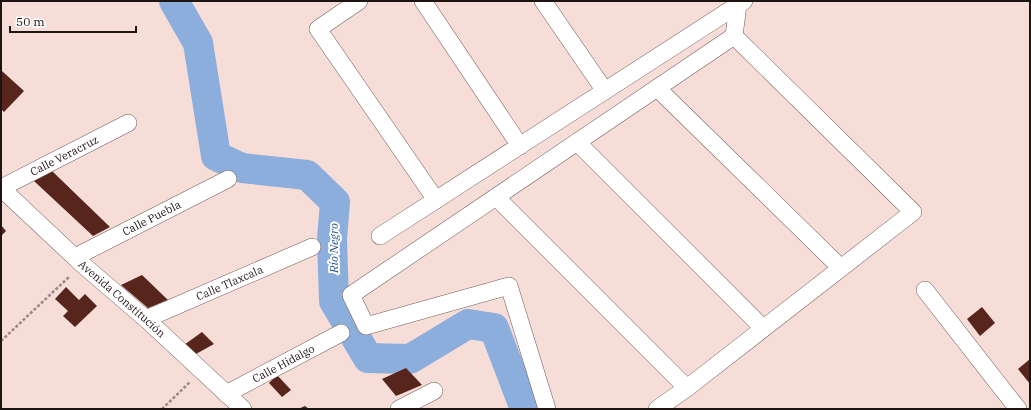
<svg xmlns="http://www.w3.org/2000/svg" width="1031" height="410" font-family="'IBM Plex Serif',serif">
<rect width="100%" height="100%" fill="#f7ddd8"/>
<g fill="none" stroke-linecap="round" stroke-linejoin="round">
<!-- river -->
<path stroke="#8baedc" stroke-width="30" d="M174,1L198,43L216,156L242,168L307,175L335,202L332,239L334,301L368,358L410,359L468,324L494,328L525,409"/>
</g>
<!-- building -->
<path fill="#57251c" d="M2,71L24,91L4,112L1,109V72Z
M52,171L110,227L93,236L34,181Z
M1,225L6,231L1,236Z
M142,275L168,300L148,308L121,285Z
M66,287L79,300L85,294L97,306L75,327L63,316L68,311L55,299Z
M982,307L995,323L980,336L967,319Z
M202,332L214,344L196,354L184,345Z
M1030,359V384L1018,369Z
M406,368L422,385L396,396L382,379Z
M277,375L291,390L282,397L269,383Z
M305,406L309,409H298Z"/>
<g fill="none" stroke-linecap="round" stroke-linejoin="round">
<!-- minor casing -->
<g stroke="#725d59" stroke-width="18">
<g id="minor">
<path d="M359,1L318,29L436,200"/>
<path d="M423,1L520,146"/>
<path d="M543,1L605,91"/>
<path d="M657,88L841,268"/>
<path d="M577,142L763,328"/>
<path id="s1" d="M1,188L82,264L146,319L243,409"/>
<path id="s2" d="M1,188L128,123"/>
<path d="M496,197L687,388"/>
<path d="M380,236L744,1"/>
<path id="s3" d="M75,257L228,179"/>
<path d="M925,290L1018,409"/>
<path id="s4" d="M146,319L312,247"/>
<path id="s5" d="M226,394L341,333"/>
<path d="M399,409L434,391"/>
<path d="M547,409L509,286L366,326L351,295L734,36L738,5"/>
<path d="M657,409L687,388L913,212L734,36"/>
</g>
</g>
<!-- path -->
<path stroke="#9a8783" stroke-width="2.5" stroke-dasharray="3 2" stroke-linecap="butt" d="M1,341L70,276
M162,409L190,382"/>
<!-- minor -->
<use href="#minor" stroke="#fff" stroke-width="17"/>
</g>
<g text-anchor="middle" stroke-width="4" stroke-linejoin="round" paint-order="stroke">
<!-- street labels -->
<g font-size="11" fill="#1e1513" stroke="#fff">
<text dy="4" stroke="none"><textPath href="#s2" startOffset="71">Calle Veracruz</textPath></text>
<text dy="4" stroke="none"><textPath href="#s3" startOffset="86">Calle Puebla</textPath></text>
<text dy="4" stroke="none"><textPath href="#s4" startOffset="91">Calle Tlaxcala</textPath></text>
<text dy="4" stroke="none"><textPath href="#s1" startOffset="164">Avenida Constitución</textPath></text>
<text dy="4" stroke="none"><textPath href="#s5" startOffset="65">Calle Hidalgo</textPath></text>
</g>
<!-- water labels -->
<g font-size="12" font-style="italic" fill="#1f4d85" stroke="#fff">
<text transform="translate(334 248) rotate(-90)" y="4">Río Negro</text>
</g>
</g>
<!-- border -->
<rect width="1031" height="410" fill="none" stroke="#1e1513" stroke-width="4"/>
<!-- scale -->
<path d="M10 26v6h126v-6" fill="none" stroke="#1e1513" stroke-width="2"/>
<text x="16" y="26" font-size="12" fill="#1e1513" stroke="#ffffff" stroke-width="3" paint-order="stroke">50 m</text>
</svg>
